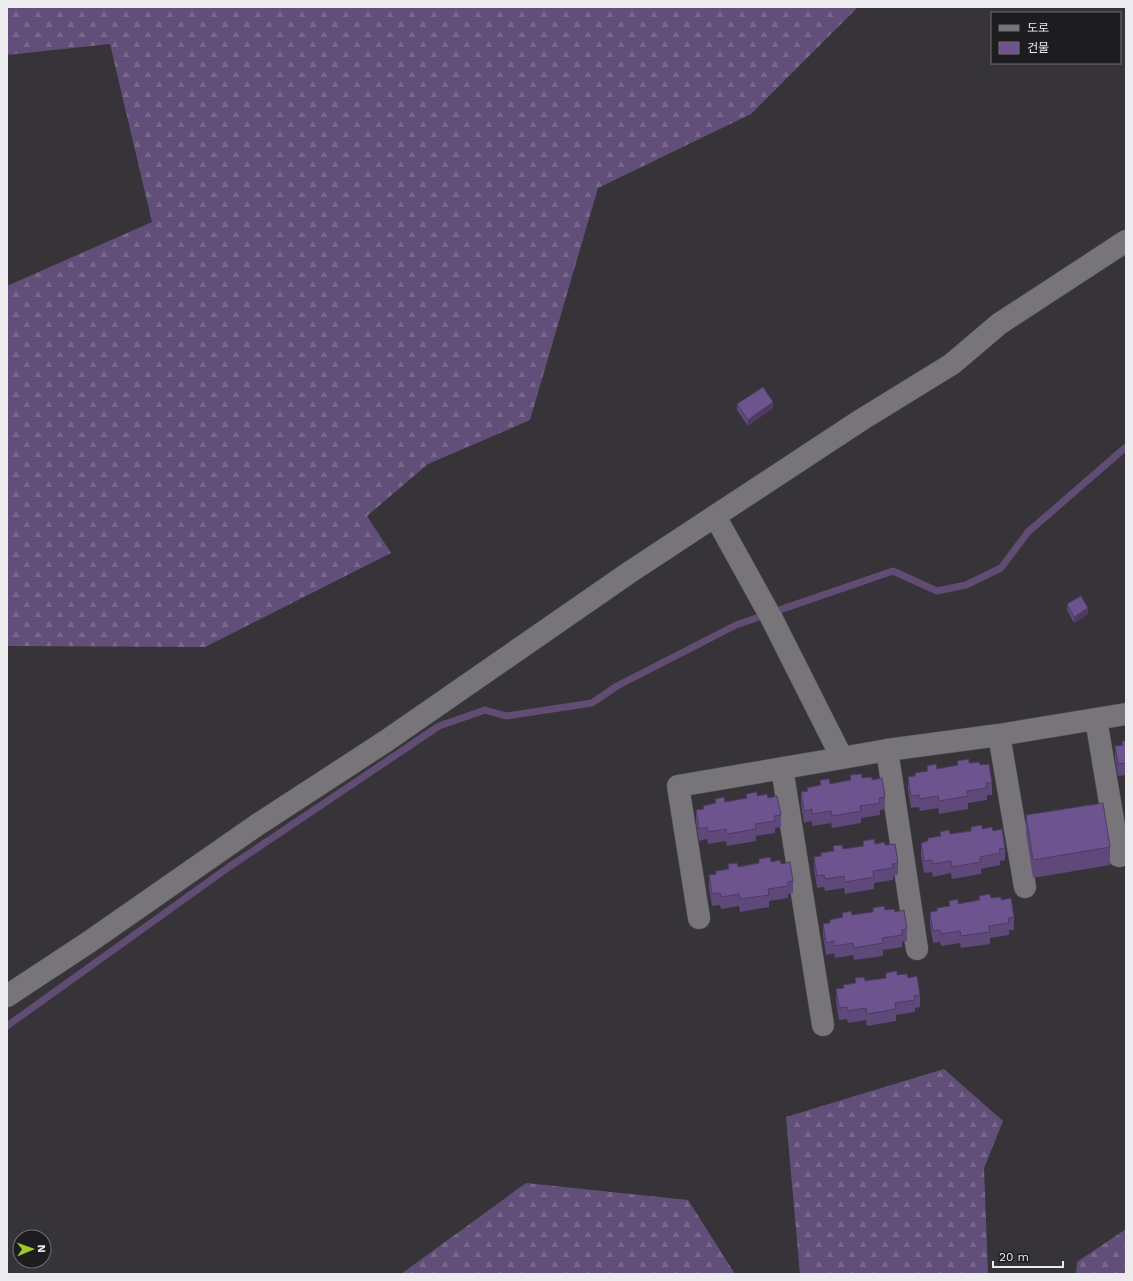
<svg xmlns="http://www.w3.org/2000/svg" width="1133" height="1281" font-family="'Work Sans','Noto Sans KR',sans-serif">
<defs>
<pattern id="forest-firs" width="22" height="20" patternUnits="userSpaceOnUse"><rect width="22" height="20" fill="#624f79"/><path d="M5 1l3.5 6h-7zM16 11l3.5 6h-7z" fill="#79688c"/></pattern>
</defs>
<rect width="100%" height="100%" fill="#363439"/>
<!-- forest -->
<path fill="url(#forest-firs)" d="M8,7H858L751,114L598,188L530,420L428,464L367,516L391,553L205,647L7,646V286L152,222L110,44L7,55Z
M944,1069L1003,1121L984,1168L988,1274H800L786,1117Z
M526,1183L688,1200L735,1274H401Z
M1126,1229V1274H1076L1077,1262Z"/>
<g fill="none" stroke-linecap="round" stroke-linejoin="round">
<!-- stream -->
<path stroke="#614d73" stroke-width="7" d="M7,1026L229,867L439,726L485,710L506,716L592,703L617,686L736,625L893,571L937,591L966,585L1001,568L1028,532L1126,447"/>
<!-- street casing -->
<g stroke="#545256" stroke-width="23">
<path id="street" d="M715,516L772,619L842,758L887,750L999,735L1126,714
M1096,719L1119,856
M999,735L1025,887
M887,750L917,949
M782,768L823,1025
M699,918L678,786L842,758
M7,996L89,942L257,825L386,741L630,572L861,420L952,364L999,324L1126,241"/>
</g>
<!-- street -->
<use href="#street" stroke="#77747a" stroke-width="22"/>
</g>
<!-- wall -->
<path fill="#5f487a" d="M737,404L773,408L748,426L737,410Z
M1067,604L1088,614L1074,623L1067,610Z
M1122,741H1126V775L1118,776L1115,758V746L1122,745Z
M957,761L980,765L992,783V795H987V800L968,803V809L939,814L938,808L920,811L919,807L911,808L908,789V777L915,776V773L927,771V766L937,769L957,766Z
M850,775L872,780L885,797V809L880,810V815L861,818V823L832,828L831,823L812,826V821L804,823L801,804V792L807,791V788L820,785V780L830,784L850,780Z
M746,794L768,798L781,815V827L775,828V833L756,836V841L727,846L726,841L708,844L707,839L699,841L696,822V810L703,809V806L715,804V799L725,802L746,798Z
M1026,815L1110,847V865L1033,878L1026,833Z
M971,827L993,831L1005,848V860L1000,861V865L981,869V874L952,879L951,873L933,877L932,872L924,873L921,855V843L928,841L940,836V832L950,834L971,831Z
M863,841L885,845L898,863V875L893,876V880L874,883V889L845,894L844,888L825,891L824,887L817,888L814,869V857L821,856V853L833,851V846L843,849L863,846Z
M759,859L781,864L793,881V893L788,894V898L769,901V907L740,912L739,906L721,909L720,905L712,906L709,887V875L716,874V871L728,869V864L738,867L759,864Z
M979,896L1001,900L1014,917V930H1009V935L990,938V944L961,948L960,943L941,946L940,942L933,943L930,924V912L937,911V908L949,906V901L958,904L979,900Z
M873,908L895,912L907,929V941L902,942V947L883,950V956L854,960L853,955L835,958L834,953L826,955L823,936V924L830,923V920L842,917V913L852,915L873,912Z
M886,973L908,978L920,995V1007L915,1008V1012L896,1015V1021L867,1026L866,1020L848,1023L847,1019L839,1020L836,1002V989L843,988V985L855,983V978L865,981L886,978Z"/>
<!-- shaded-wall -->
<path fill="#4d3b63" d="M773,402V408L748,426V420Z
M1088,608V614L1074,623V617Z"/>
<!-- building -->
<path fill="#6e548e" stroke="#4d3b63" d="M763,387L773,402L748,420L737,404Z
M1081,596L1088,608L1074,617L1067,604Z
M1122,741H1126V763L1118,764L1115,746L1123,745Z
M969,759V763L979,762L980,765L989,764L992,783H986L987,788L967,791L968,796L939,801L938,796L920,799L919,795L911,796L908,777L915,776V773L928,771L927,766L936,764L937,769L958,765L957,761Z
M862,774V778L872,777V780L882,778L885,797L879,798L880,803L860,806L861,811L832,816L831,811L812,814V809L804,811L801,792L808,791L807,788L821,785L820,780L829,779L830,784L851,780L850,775Z
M757,792V796L767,794L768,798L777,796L781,815L774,816L775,821L755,824L756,829L727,834L726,829L708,832L707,827L699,829L696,810L704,809L703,806L716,803L715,799L724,797L725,802L747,798L746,794Z
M1103,803L1110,847L1033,860L1026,815Z
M982,825V829L992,827L993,831L1002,829L1005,848L999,849L1000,853L980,857L981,862L952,867L951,861L933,864L932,860L924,861L921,843L928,841V838L941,836L940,832L949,830L950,834L971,831V827Z
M874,839L875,844L885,842V845L895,844L898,863L892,864L893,868L873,871L874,877L845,882L844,876L825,879L824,875L817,876L814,857L821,856V853L834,851L833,846L842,845L843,849L864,846L863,841Z
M770,857L771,862L780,860L781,864L790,862L793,881L788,882V886L768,889L769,895L740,899L739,894L721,897L720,893L712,894L709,875L716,874V871L729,869L728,864L737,863L738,867L759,863V859Z
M990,894L991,898L1001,897V900L1011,898L1014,917L1008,918L1009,923L989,926L990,932L961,936L960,931L941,934L940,930L933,931L930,912L937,911V908L950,906L949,901L958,899V904L980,900L979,896Z
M884,906L885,910L894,909L895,912L904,910L907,929L902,930V935L882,938L883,943L854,948L853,943L835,946L834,941L826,943L823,924L830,923V920L843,917L842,913L851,911L852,915L873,912V908Z
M897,971V975L907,974L908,978L917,976L920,995L914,996L915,1000L895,1003L896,1009L867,1014L866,1008L848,1011L847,1007L839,1008L836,989L844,988L843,985L856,983L855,978L864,977L865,981L886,978V973Z"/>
<!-- border -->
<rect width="1133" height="1281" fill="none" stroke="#ecebee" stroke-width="16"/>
<!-- legend -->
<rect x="991" y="12" width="130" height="52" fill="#1d1c1f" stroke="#706f72"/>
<rect x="999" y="25" width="20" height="6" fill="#77747a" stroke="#706f72"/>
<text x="1027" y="32" font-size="12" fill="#ecebee">도로</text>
<rect x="999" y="42" width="20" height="12" fill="#6e548e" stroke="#706f72"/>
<text x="1027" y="52" font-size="12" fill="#ecebee">건물</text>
<!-- north arrow -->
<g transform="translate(32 1249) rotate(88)"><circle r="19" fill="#1d1c1f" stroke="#706f72"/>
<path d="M0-3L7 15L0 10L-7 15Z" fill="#9fca2d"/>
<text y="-6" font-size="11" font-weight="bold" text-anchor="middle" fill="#ecebee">N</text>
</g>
<!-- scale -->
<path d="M993 1261v6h70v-6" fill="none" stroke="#ecebee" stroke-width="2"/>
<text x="999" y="1261" font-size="12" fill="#ecebee" stroke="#1d1c1f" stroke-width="3" paint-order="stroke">20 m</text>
</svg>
